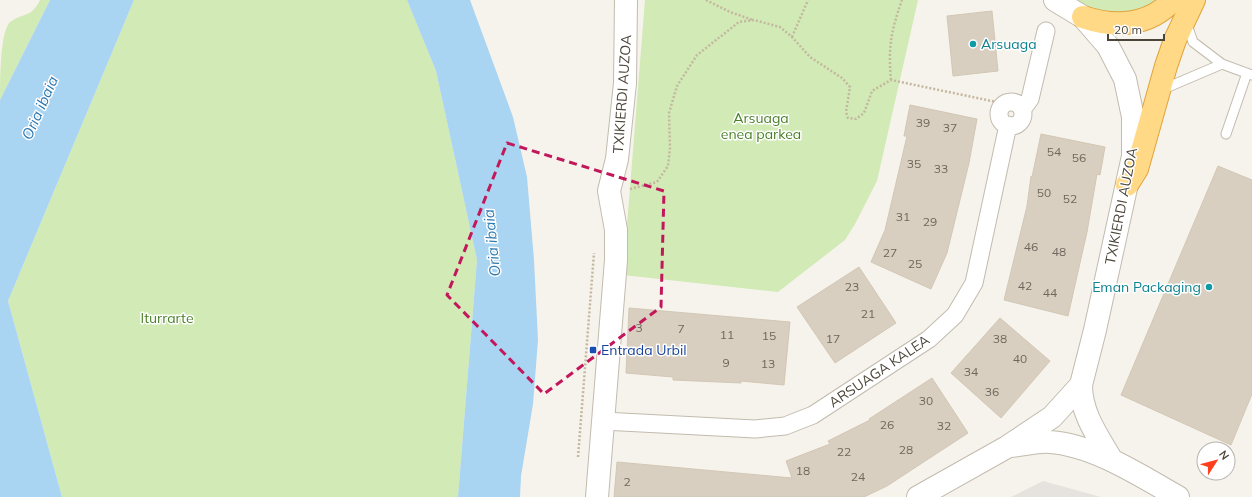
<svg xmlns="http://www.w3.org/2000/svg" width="1252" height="497" font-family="Mulish,sans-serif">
<rect width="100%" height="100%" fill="#f6f3ec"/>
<!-- industrial -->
<path fill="#e6e2dd" d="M1043,481L1101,497H1011Z"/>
<!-- green -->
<path fill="#d2eab5" d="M40,0H50L0,100C0,82 0,35 9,23C22,12 31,19 40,0Z
M134,0H407L436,71L477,260L458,497H62L8,301Z
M645,0H918L877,181L855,224L845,240L778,292L623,275Z
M1074,0H1157C1126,19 1106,16 1074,0Z"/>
<!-- water -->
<path fill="#a9d4f2" d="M50,0H134L8,301L62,497H0V100Z
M407,0H470L513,117L527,177L534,260L538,340L533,404L521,476L520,497H458L477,260L436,71Z"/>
<!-- building -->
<path fill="#d8cfc1" stroke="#d3c7b4" d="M992,11L998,71L953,76L947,16Z
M910,105L977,119L969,163L947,253L931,289L871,262L885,230L907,136H904Z
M1041,134L1105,147L1100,175L1097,174L1087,232L1068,316L1004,300L1027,206L1031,176L1032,177Z
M1218,166L1252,180V394L1231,445L1121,395Z
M859,267L896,323L835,363L797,307Z
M629,308L790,322L784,385L741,381V383L673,380V377L626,373Z
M1000,318L1050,361L1001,418L951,373Z
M932,378L968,433L887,486L864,497H614L617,462L792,478L786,461L830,444L828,441L870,420L869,419Z"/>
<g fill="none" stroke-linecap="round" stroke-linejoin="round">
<!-- service casing -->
<g stroke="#c2bbae" stroke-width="11">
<path id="service" d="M1186,22L1193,42L1222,64L1252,75
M1161,90L1222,64
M1226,134L1247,73"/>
</g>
<!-- minor casing -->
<g stroke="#c2bbae" stroke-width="19">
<path id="minor" d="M999 114a12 12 0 1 1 24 0a12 12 0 1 1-24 0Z
M1022,110L1030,99L1046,31
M603,421L755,429L785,426L813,415L929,339L955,315L974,283L1008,125"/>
</g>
<!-- tertiary casing -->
<g stroke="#c2bbae" stroke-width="24">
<path id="tertiary" d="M1081,385C1081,413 1097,435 1111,459
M1010,446C1023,445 1037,441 1050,442C1094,445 1141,476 1178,497
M597,497L616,260V230L609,191L617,159L625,83L626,0
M918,497L1007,447L1052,417L1081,385L1095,330L1133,156V117L1125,79L1108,46L1083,17L1055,0"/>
</g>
<!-- trunk casing -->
<g stroke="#e0a43c" stroke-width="24">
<path id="trunk" d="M1083,17C1115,28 1149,26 1173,0
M1127,185L1137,169L1166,66L1175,40L1194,0"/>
</g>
<!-- path -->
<path stroke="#c4b79f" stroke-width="2.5" stroke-dasharray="2 2" stroke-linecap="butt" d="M706,0L730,12L753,20
M792,37L808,0
M891,80C888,47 891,31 902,0
M630,189L657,182L668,166L670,148L669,113L677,86L697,55L739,22L754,20L780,27L792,37L810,57L842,78L850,87L846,112L848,118L856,119L864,113L872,91L891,80L1006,104
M578,457L594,253"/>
<!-- service -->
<use href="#service" stroke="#fff" stroke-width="9"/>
<!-- minor -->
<use href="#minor" stroke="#fff" stroke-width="17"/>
<!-- tertiary -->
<use href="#tertiary" stroke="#fff" stroke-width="22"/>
<!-- trunk -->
<use href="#trunk" stroke="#ffd985" stroke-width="22"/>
</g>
<!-- marked area -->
<path fill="none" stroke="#c2185b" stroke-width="3" stroke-dasharray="8 5" stroke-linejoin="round" d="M507,143L664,191L661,307L544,394L447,295Z"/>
<!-- markers -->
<g fill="#0f9aa8" stroke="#fff" stroke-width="1.5">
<circle cx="973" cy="44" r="4"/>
<circle cx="1209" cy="287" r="4"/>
</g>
<rect fill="#1a4fb4" stroke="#fff" stroke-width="1.5" x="589" y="346" width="8" height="8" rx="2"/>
<g text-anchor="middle" stroke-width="3" stroke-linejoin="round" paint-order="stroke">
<!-- number labels -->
<g font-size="12" fill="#6e675b">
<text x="923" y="127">39</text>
<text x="950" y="132">37</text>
<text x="1054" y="156">54</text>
<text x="1079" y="162">56</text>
<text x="914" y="168">35</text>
<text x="941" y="173">33</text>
<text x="1044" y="197">50</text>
<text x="1070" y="203">52</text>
<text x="903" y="221">31</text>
<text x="930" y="226">29</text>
<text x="1031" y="251">46</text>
<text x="1059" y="256">48</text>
<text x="890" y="257">27</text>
<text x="915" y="268">25</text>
<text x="1025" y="290">42</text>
<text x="852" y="291">23</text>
<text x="1050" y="297">44</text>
<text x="868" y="318">21</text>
<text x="639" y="332">3</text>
<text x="681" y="333">7</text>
<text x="727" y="339">11</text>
<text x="769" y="340">15</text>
<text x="833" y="343">17</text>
<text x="1000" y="343">38</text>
<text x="1020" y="363">40</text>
<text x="726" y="367">9</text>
<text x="768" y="368">13</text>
<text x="971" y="376">34</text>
<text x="992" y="396">36</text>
<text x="926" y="405">30</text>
<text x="887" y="429">26</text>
<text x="944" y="430">32</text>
<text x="906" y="454">28</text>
<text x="844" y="456">22</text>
<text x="803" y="475">18</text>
<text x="858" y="481">24</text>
<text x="627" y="486">2</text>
</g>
<!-- culture labels -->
<g font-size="14" fill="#0d838f" stroke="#fff" text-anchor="start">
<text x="981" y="49">Arsuaga</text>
<text x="1201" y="292" text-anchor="end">Eman Packaging</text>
</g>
<!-- street labels -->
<g font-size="14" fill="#4b4439" stroke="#fff">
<text transform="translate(622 94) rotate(-86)" y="5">TXIKIERDI AUZOA</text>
<text transform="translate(1121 206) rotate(-79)" y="5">TXIKIERDI AUZOA</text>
<text transform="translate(879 371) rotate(-34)" y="5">ARSUAGA KALEA</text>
</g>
<!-- park labels -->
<g font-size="14" fill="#4a7f2a" stroke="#fff">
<text x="761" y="123">Arsuaga<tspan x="761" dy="16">enea parkea</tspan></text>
<text x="167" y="323">Iturrarte</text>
</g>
<!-- transit labels -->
<g font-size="14" fill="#164399" stroke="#fff" text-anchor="start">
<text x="601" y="355">Entrada Urbil</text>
</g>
<!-- water labels -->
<g font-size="15" font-style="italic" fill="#2e7ab2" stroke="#fff">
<text transform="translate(40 108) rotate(-66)" y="5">Oria ibaia</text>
<text transform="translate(492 243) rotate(-96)" y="5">Oria ibaia</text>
</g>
</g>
<!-- north arrow -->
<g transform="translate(1216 461) rotate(54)"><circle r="19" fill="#ffffff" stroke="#b7b4b0"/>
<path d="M0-3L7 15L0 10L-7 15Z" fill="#fc3f1d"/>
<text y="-6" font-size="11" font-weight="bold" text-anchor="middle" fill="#4b4439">N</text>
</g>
<!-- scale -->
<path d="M1108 34v6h56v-6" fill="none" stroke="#4b4439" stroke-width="2"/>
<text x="1114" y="34" font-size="12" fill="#4b4439" stroke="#ffffff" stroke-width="3" paint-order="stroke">20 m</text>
</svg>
